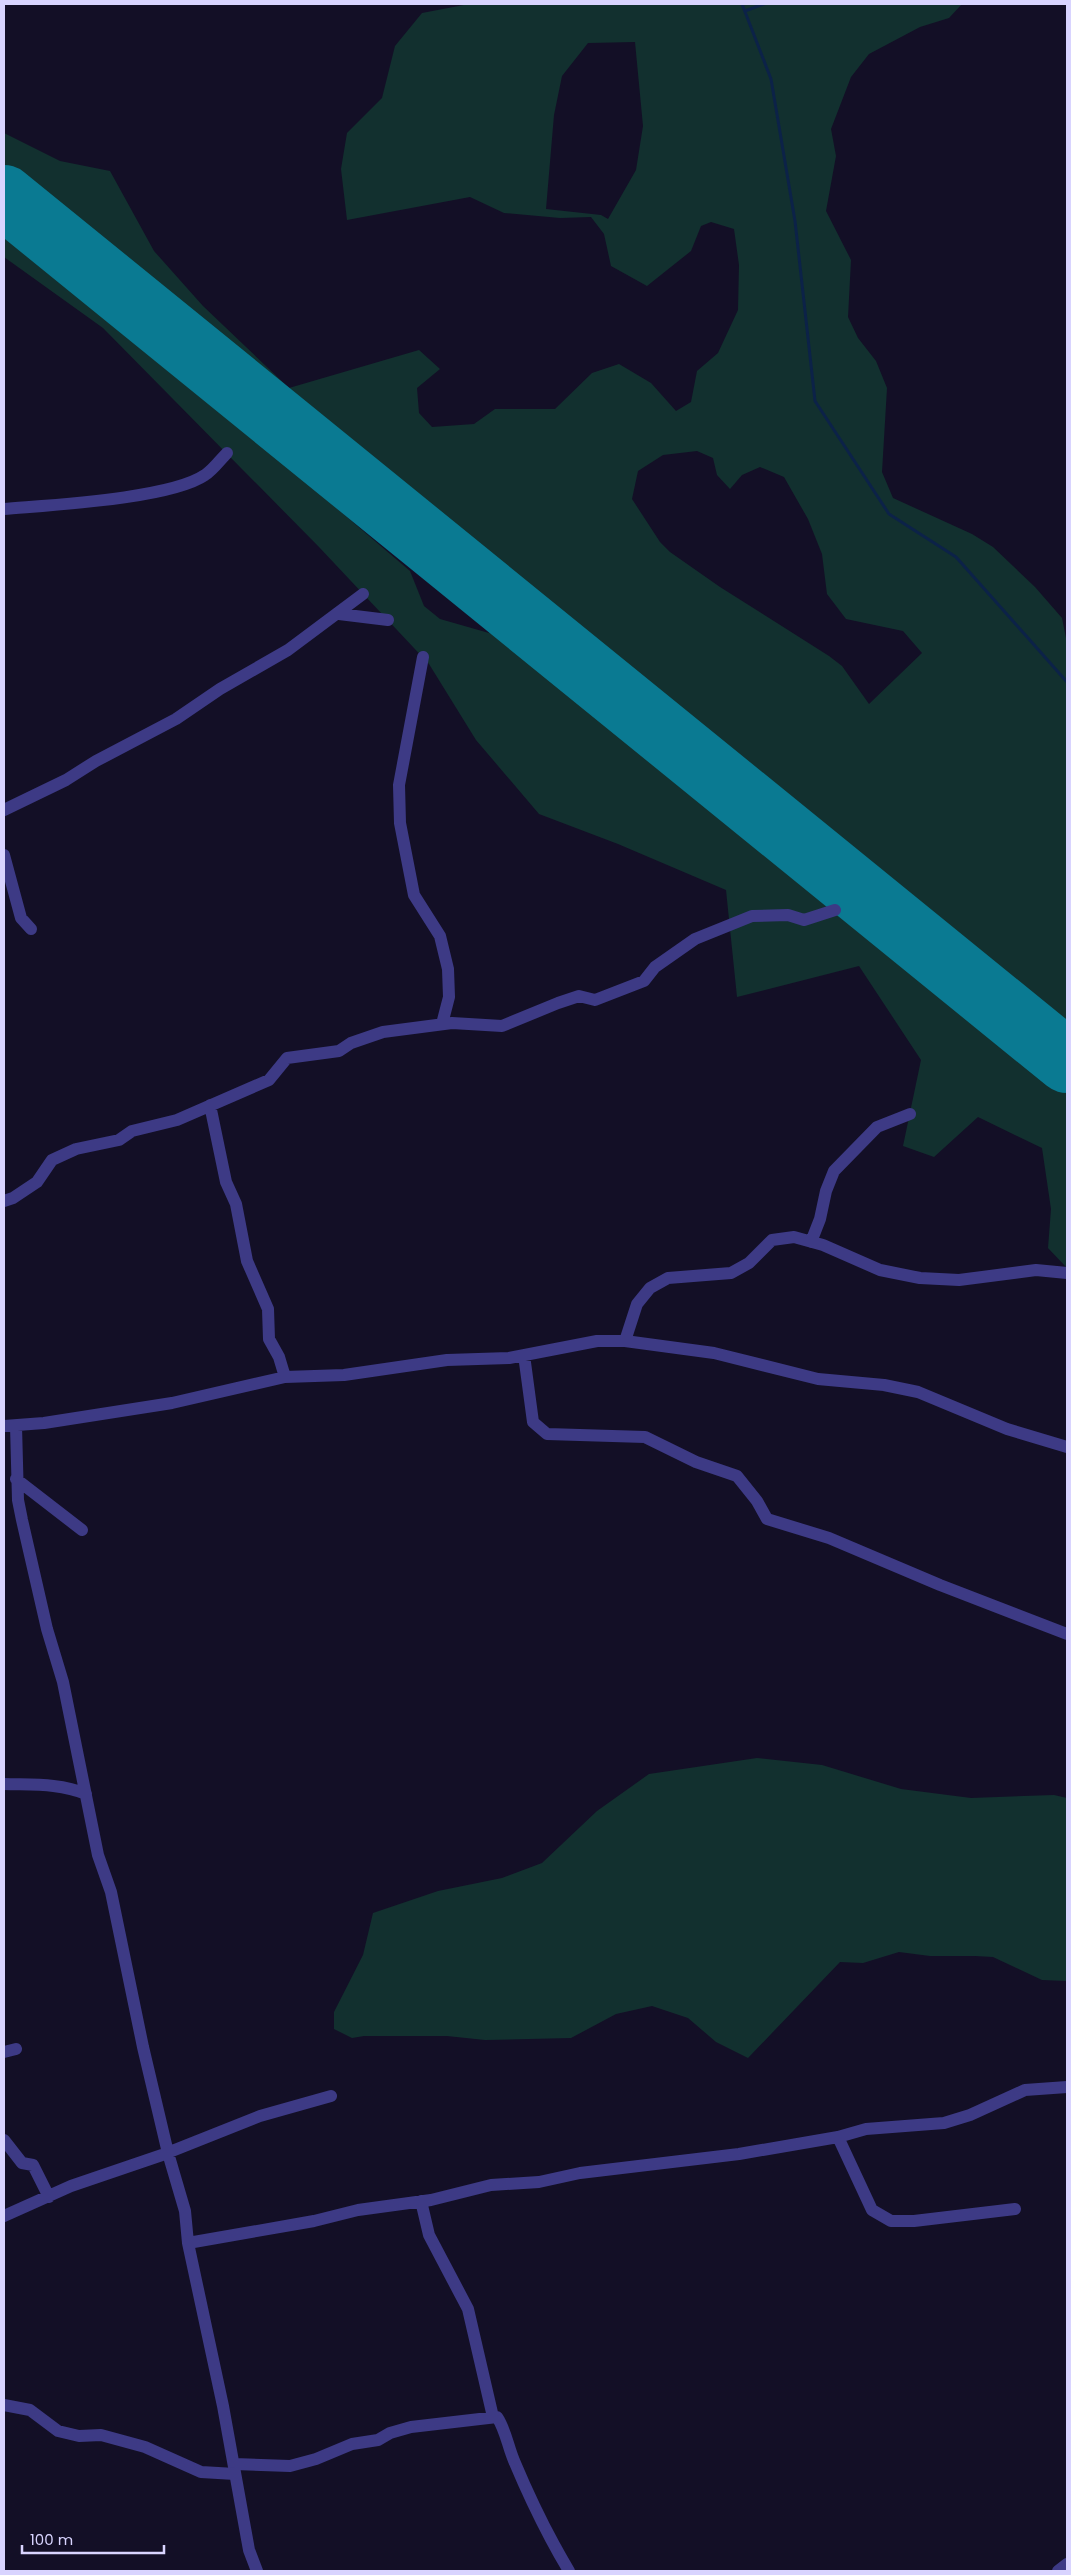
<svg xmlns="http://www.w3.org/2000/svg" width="1071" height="2575" font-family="Poppins,sans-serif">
<rect width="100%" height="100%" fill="#130f26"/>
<!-- green -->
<path fill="#12302f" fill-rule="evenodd" d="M469,4H962L949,18L920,27L869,54L851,77L831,129L836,156L826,211L851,260L848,317L858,338L876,361L887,388L882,472L893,498L972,534L993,547L1035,587L1062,618L1067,643V1047L791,819L435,531L195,328L4,171V133L60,161L110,171L154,251L203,306L289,388L419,350L440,369L417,388L419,413L432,427L474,424L495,409H555L592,373L619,364L651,383L676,411L691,402L697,371L718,353L738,310L739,265L734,229L711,222L701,226L691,251L647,286L611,266L604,234L591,217L560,218L504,213L470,197L347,220L341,169L347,133L382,98L395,46L422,13ZM635,42L643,126L636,170L608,219L601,215L546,209L554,115L562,76L588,43ZM697,451L713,458L717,475L730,489L742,475L760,467L784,477L808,519L822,554L827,594L846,619L903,631L922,653L869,704L842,666L829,656L720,587L670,552L660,542L632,499L638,471L663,455Z
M4,231L237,423L410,571L424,606L440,619L496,635L522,650L1067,1094V1268L1048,1248L1051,1209L1042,1148L978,1117L934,1157L903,1146L921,1060L859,966L737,997L726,890L618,844L539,814L476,740L429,664L319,547L103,328L4,257Z
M757,1758L822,1765L901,1789L971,1798L1054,1795L1067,1798V1981L1042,1980L993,1957L975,1956H930L899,1952L863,1963L840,1962L748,2058L716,2042L688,2018L652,2006L616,2014L571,2038L485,2040L447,2036H364L352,2038L334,2029V2012L363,1955L373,1913L438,1891L502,1878L542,1863L597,1811L649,1774Z"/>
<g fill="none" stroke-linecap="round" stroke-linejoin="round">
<!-- stream -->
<path stroke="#0c2248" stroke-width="3" d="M742,4L771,79L795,221L815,401L889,514L956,557L1067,682
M745,11L764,4"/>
<!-- runway -->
<path stroke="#0a7a92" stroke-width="64" d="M4,197L1067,1061"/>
<!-- minor -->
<path stroke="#3d3a85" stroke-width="12" d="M4,509C49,505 170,499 205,475C213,470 220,460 227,453
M339,614L388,620
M423,657L399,785L400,823L414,895L440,936L448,969L449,997L442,1024
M4,810L66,780L96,761L176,719L220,689L288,650L363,594
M4,855L21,918L31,929
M210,1105L226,1182L236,1204L247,1261L268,1309L269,1339L279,1357L285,1377
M4,1201L13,1198L37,1182L52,1160L76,1149L119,1140L132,1131L177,1120L269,1080L287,1058L339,1051L351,1043L383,1032L452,1023L502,1026L558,1003L579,996L595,1000L644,981L655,967L695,939L752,916L788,915L804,920L835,910
M811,1242L820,1219L826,1191L834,1171L877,1127L910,1114
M625,1341L637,1304L650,1288L668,1278L731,1273L749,1263L772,1240L794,1237L823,1245L880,1270L920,1278L959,1280L1036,1270L1067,1273
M524,1355L533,1422L547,1434L645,1437L696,1462L737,1476L757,1501L767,1519L829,1538L940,1585L1067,1634
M4,1426L44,1423L172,1403L285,1377L344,1375L447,1360L509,1358L597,1341H625L714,1353L818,1379L884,1385L918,1392L1007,1429L1067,1447
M16,1426L18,1500L22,1520L47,1629L63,1682L98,1855L111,1892L143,2047L168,2153L185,2211L188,2243L223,2406L249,2550L257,2571
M16,1479L82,1530
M4,1784C32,1785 60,1783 86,1794
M4,2052L16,2049
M838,2137L866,2129L944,2123L970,2115L1025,2090L1067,2087
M4,2140L22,2163L33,2165L49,2197
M421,2201L429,2235L468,2309L493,2417
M4,2216L71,2186L162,2155L260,2116L331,2096
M188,2243L314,2221L358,2210L431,2200L491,2185L539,2182L580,2173L739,2154L838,2137L872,2210L891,2221H914L1015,2209
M4,2405L30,2410L58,2431L79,2436L101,2435L145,2447L201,2472L235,2474
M234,2464L290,2466L316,2459L352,2444L378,2440L390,2433L411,2427L497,2417C506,2430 508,2448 515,2463C531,2501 548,2536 569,2571
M1058,2571L1067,2564"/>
</g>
<!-- border -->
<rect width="1071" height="2575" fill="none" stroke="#d9d4ff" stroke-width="10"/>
<!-- scale -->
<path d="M22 2545v8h142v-8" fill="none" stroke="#d9d4ff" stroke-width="2.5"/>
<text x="30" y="2545" font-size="15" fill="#d9d4ff" stroke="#130f26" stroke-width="4" paint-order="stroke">100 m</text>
</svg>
